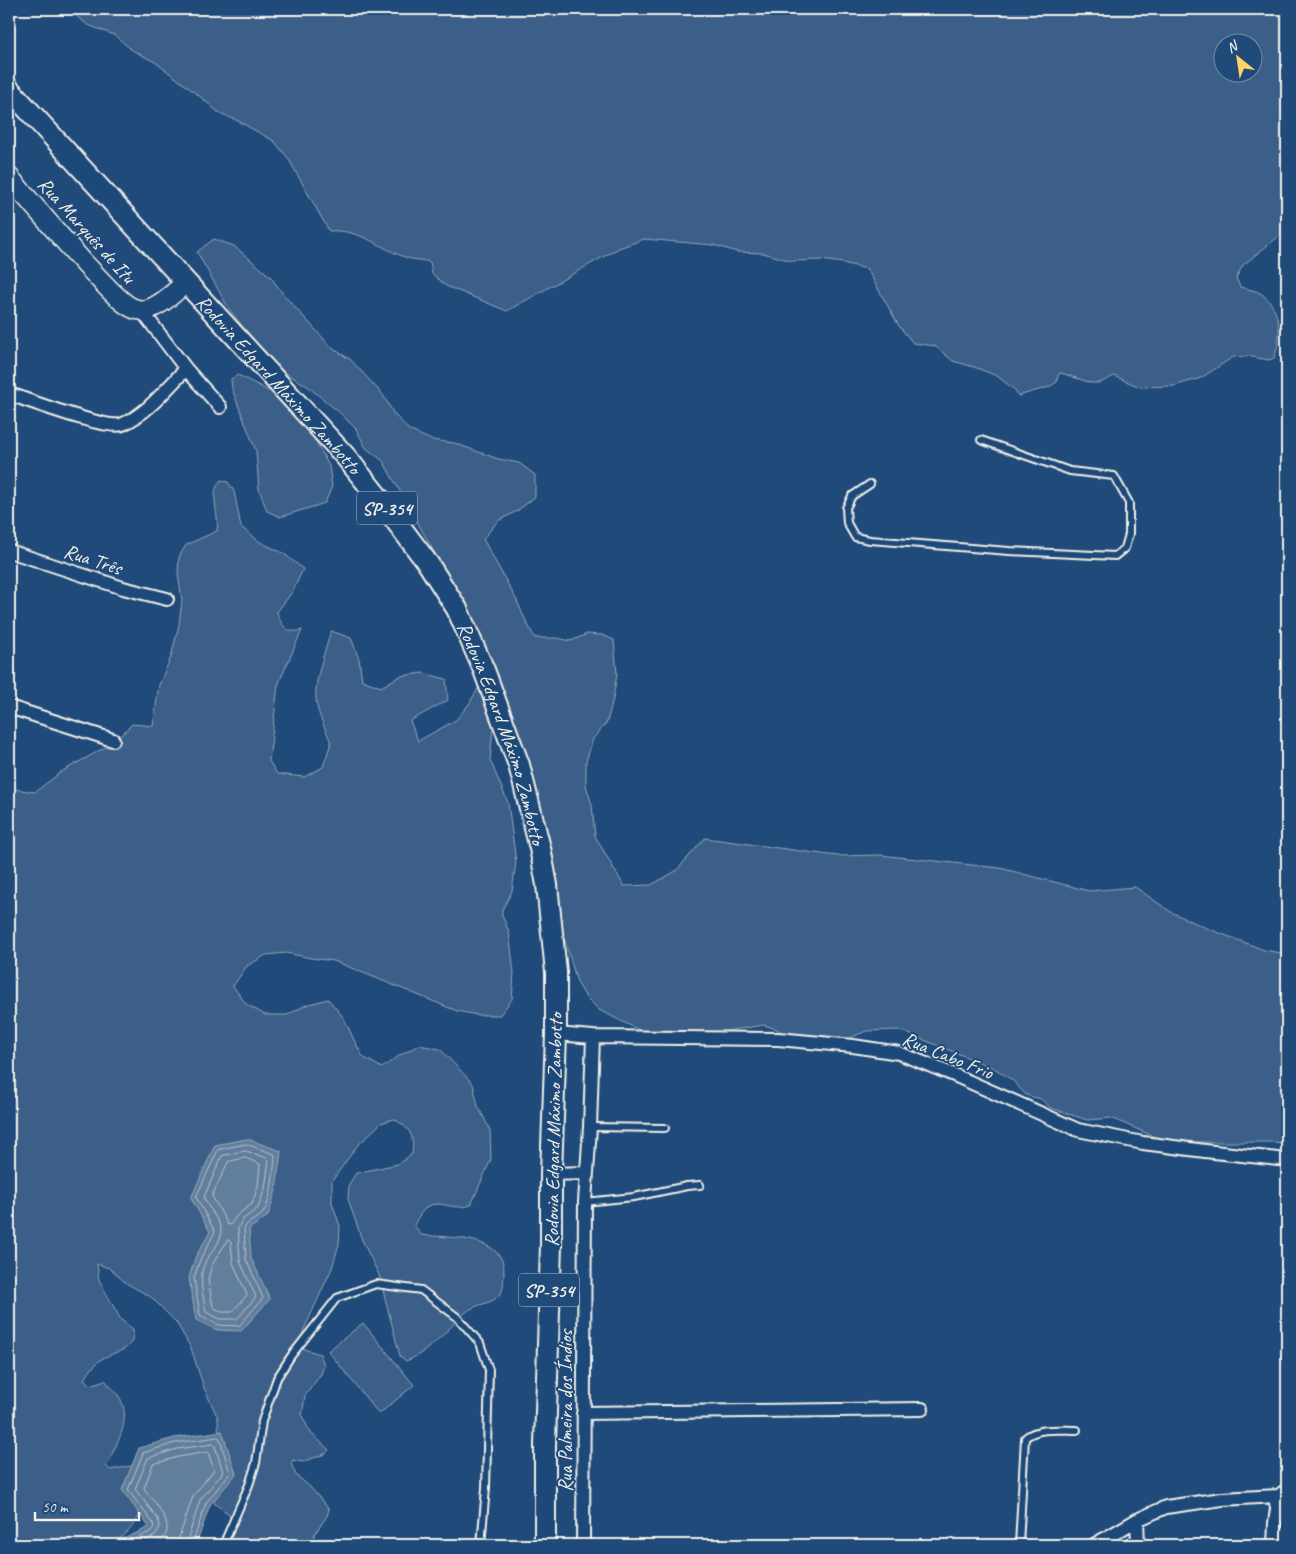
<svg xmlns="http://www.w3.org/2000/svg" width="1296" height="1554" font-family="Caveat,sans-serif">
<rect width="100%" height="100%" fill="#1f4a7a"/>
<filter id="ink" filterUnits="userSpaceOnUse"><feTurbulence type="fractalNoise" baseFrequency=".02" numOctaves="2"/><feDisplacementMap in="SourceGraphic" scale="10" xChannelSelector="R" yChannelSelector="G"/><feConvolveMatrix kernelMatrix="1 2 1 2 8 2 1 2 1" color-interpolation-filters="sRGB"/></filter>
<g filter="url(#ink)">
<!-- green -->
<path fill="#3a5f88" stroke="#97a8b8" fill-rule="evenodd" d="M67,9H1287V227L1283,233L1243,265L1236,278L1240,287C1246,289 1256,290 1262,294C1282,310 1282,337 1274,358L1269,360L1247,356L1233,357L1201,378L1174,386L1140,387L1114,376L1100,383H1091L1061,373L1058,375L1057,382L1049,387L1018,396L1016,391L997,376L977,368L953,361L935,346L913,343L899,326L867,269L843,263L821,260L792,261L763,253L737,252L713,245L644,239L619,248L507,311L446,286L432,274L430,262C423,260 414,260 407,258C379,248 361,229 329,231L288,158L274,141L238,121L218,112L197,94L155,62L132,50L114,35L88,25ZM1224,42H1254V72H1224Z
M214,239L234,246L270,276L283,294L332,348L351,360L383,395L394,414L409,430L431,440L454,443L498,459L519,463L535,475V497L517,511L498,521L483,539L516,599L525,619L535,638H557L571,641L587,634L602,635L614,640L617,674L613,699L607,722L593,739L586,761V785L592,805L595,836L624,886L651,885L676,871L705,838L837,856L880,855L1000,868L1089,891L1135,887L1171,912L1204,927L1264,950L1287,954V1144L1274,1142H1183L1155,1137L1111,1118L1087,1120L1051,1108L1041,1099L1026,1095L1012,1080L994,1068L899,1030L866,1031L839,1043L815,1049L805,1037L788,1044L779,1030L764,1025L695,1036L655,1038L599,1010L585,996L577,982L558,917L541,831L544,820L537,804L483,639L383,461L366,448L356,429L340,413L306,385L287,374L270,361L229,309L197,252Z
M238,375L281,397L302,416L329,466L332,486L325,503L280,517L267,511L259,489L256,451L232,389L231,379Z
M221,480L228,482L234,491L241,527L260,542L283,553L303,569L293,591L277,612C281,625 287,635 302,630L278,685L269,761L277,774L304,777L323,767L331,743C326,729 317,714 316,699C314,680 326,649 331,631L351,638L359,659L362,680L381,687L400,676L423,673L446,679L448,700L410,721L418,741L456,720L469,704L480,685L494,718L490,760L508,803L516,862L512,891L502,910V915L509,932L514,973L512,999L500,1015H477L457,1011L334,961L311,958L286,953L266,955L247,966L233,986L246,1004L265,1015H287L306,1005L328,999L344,1018L353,1038L363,1057L382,1068L400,1055L419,1045L440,1049L473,1084L478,1106L490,1130L491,1159L471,1205C445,1214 432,1187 414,1225L421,1235C449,1238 507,1235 504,1274C503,1280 504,1289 501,1293C492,1306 477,1302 465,1313C448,1329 428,1353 406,1361L400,1356L379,1275L362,1240L348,1199L349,1184L356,1173L398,1164L412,1154C414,1135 411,1129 394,1119L381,1123L357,1146L332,1181V1203L340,1226L339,1244L332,1268L302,1334L304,1349L320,1354L324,1365L321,1374L305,1396L302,1416L310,1432L329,1450L325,1454L302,1462L293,1460L291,1464L296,1475L311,1488L329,1509L327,1516L314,1535L315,1545H218L230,1520L229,1514L215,1504L212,1493L219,1464L218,1418L204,1388L191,1348L176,1322L151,1297L126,1283L109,1268L97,1264L99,1280L121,1320L133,1329C135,1354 114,1349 99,1361C94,1365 89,1373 84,1379L90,1385L105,1380C109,1385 114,1390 118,1395C134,1418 116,1445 106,1466L110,1470L136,1465L147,1500C138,1519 128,1540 105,1545H9V801L14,798L15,789L35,792L61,772L113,743L132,724L153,726L159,685L171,657L179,625L182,600L178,574L179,557L186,545L217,531C220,514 208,494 221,480Z
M363,1323L414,1385L379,1414L328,1351Z"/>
<!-- water -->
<path fill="#627e9d" stroke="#9cacbb" d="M247,1139L281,1151L276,1190L268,1216L249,1229L251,1258L270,1299L241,1331L217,1330L196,1320L189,1278L195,1258L210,1232L191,1198L215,1145Z
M222,1431L236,1474L210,1505L196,1545H111L149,1527L122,1490L139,1448L174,1438Z"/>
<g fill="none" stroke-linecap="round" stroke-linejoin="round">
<!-- shore -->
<path stroke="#bac3ca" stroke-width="1" d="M246,1144L274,1154L275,1156C274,1169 271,1205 262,1214C256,1220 247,1221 244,1229L246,1259L263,1298L239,1326L219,1325L200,1315L194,1278L200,1260L215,1232L196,1197L218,1150Z
M246,1151L267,1158L269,1160L265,1188L258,1208L242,1220L238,1229L240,1261L256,1297L237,1319H220L206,1312C203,1295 198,1278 205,1262C210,1253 222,1242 221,1231C221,1221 207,1207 204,1197L222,1156Z
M245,1158L260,1164L258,1186L252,1204L237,1215L231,1224L228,1225L212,1196L228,1162Z
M228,1240L231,1242L233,1263L247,1295L232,1312H222L213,1307L208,1279L212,1265Z
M123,1545L150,1532L154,1527L153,1523L128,1490L143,1453L175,1443L218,1437L220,1439L230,1473L206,1503L192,1545
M137,1545L155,1536L160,1527L158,1519L135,1489L148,1458L177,1449L213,1444L215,1446L223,1472L200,1500L186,1545
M154,1545C184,1530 155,1505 144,1488L153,1464L178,1457L208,1452L214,1470L193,1496L179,1538L178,1545"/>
<!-- lane casing -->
<g stroke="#f4f1e8" stroke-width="10">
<path id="lane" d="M870,484L852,496L846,508L847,523L855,537L870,540L1009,551L1115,556L1125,548L1129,534V503L1114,476L1070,471L981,440
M590,1127L665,1128
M585,1202L634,1197L687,1186L700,1185
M223,1545L249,1485L256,1463L262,1421L277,1378L291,1356L337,1298L376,1284L421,1290L457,1317L480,1343L489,1370L486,1488L481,1545
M1019,1545L1025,1438C1038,1427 1060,1430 1077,1430"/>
</g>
<!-- street casing -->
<g stroke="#f4f1e8" stroke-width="16">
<path id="street" d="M142,311L186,369L220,407
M9,394C28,400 109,431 123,424C148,413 167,388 186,369
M9,551L123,588L167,599
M9,707L113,740
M556,1034L593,1037L778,1039L853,1046L899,1053L954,1075L1078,1130L1143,1143L1205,1151L1287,1160
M551,1174L587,1173
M583,1413L922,1409
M1287,1490C1271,1499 1274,1508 1287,1518
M1137,1520L1138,1545
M583,1545L585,1202L590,1127L593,1037
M1094,1545L1137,1520L1166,1507L1222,1499L1278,1496
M1274,1545L1275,1523L1277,1509
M1279,1545L1287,1532"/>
</g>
<!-- secondary casing -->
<g stroke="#f4f1e8" stroke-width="22">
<path id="secondary" d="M9,177C34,206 59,235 85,264C98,277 109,291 123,302C128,306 135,310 141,310C156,311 175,292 186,282"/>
</g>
<!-- primary casing -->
<g stroke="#f4f1e8" stroke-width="24">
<g id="primary">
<path id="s1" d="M9,89L346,457L378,497L429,565L457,609L484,670L519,765L540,848L547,885L556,972V1034L551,1174V1245L545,1445V1545"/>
</g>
</g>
<!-- lane -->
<use href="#lane" stroke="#1f4a7a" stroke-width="6"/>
<!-- street -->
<use href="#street" stroke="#1f4a7a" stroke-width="12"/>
<!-- secondary -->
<use href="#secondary" stroke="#1f4a7a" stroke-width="19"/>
<!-- primary -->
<use href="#primary" stroke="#1f4a7a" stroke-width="20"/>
</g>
</g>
<g text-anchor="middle" stroke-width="4" stroke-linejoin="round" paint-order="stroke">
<!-- shield labels -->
<g fill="#1f4a7a" stroke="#b4bfc7" stroke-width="1">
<rect x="357" y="491.5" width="60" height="33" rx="4"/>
<rect x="519" y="1273.5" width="60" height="33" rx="4"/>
</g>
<g font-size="19" font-weight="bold" fill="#f4f1e8">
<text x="387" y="515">SP-354</text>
<text x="549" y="1297">SP-354</text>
</g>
<!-- street labels -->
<g font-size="20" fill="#f4f1e8" stroke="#1f4a7a">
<text transform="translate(87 230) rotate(48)" y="7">Rua Marquês de Itu</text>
<text dy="7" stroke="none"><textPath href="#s1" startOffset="400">Rodovia Edgard Máximo Zambotto</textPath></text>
<text transform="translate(93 559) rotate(18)" y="7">Rua Três</text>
<text dy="7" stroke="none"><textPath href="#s1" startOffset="820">Rodovia Edgard Máximo Zambotto</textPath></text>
<text transform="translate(948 1055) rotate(22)" y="7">Rua Cabo Frio</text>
<text transform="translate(553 1130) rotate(-89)" y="7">Rodovia Edgard Máximo Zambotto</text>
<text transform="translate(565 1411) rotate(-90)" y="7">Rua Palmeira dos Índios</text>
</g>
</g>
<!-- margin -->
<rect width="1296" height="1554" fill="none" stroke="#1f4a7a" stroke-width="30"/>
<rect x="15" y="15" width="1266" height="1524" fill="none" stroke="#f4f1e8" stroke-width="2" filter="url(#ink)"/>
<!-- north arrow -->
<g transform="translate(1238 58) rotate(330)"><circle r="24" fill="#1f4a7a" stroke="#748da6"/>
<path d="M0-4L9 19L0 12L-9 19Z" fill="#ffd166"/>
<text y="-8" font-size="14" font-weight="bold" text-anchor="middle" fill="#f4f1e8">N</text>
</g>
<!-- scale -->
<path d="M35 1512v8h104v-8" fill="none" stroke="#f4f1e8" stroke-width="2.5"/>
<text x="42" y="1512" font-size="15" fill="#f4f1e8" stroke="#1f4a7a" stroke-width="4" paint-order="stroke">50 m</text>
</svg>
